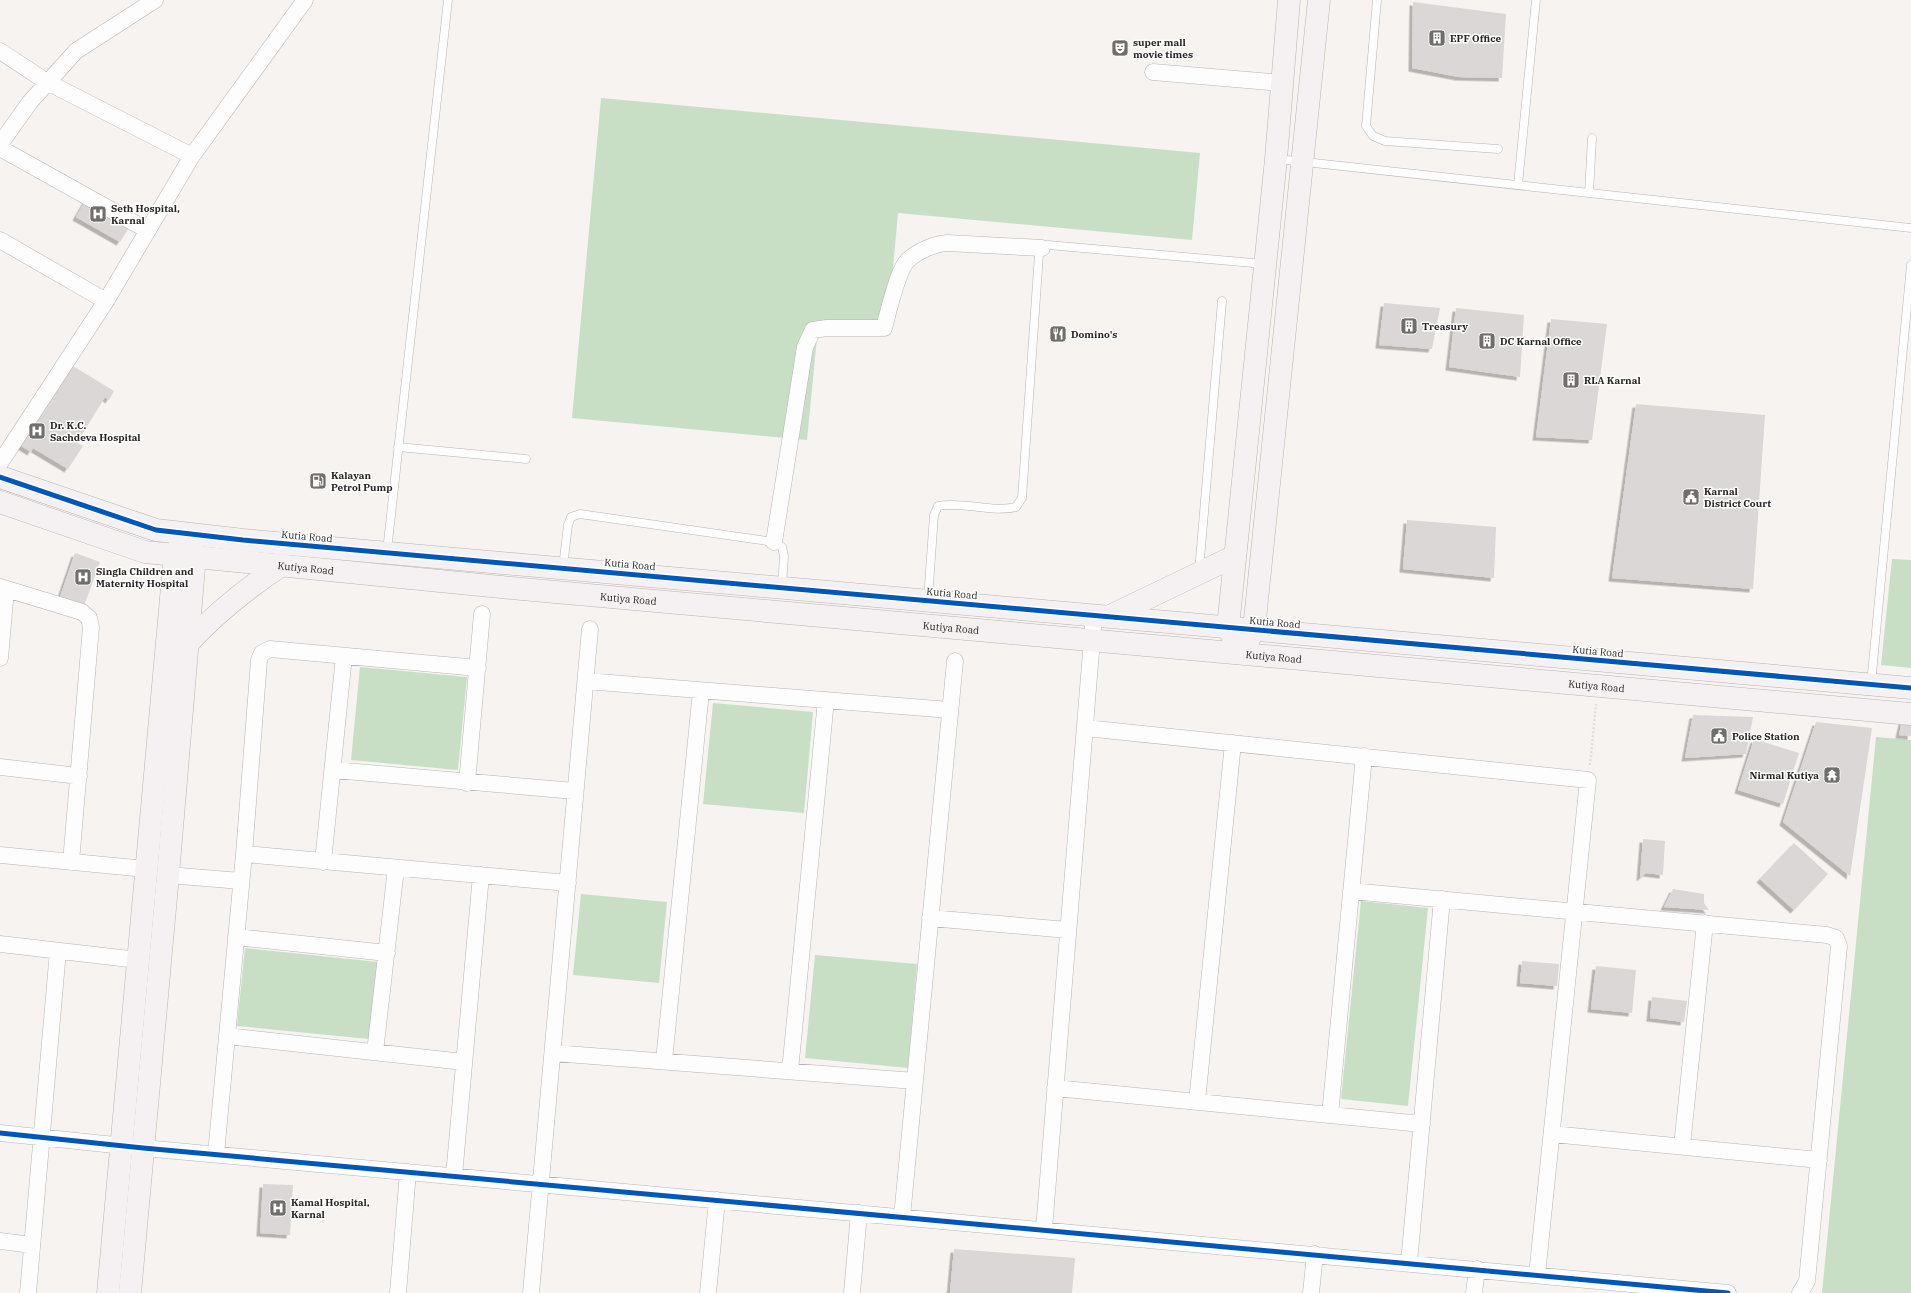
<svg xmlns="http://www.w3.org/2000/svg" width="1911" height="1293" font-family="'IBM Plex Serif',serif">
<defs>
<filter id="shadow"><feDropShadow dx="-3.5" dy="3.5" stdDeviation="0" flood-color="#0004"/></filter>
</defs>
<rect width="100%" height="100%" fill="#f7f3f0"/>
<!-- green -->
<path fill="#c8dfc6" d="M601,98L1200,153L1192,240L898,213L887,333L818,327L807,440L572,418Z
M1892,559L1911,560V668L1881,665Z
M360,667L467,677L458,770L351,760Z
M713,703L813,712L804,813L703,804Z
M1876,737L1911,740V1293H1822Z
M581,894L667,902L659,983L573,975Z
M1361,901L1428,908L1408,1106L1341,1099Z
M245,948L378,962L369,1039L237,1026Z
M815,955L917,964L908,1068L805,1058Z"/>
<!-- building -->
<path fill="#dad7d6" filter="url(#shadow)" d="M1413,2L1506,14L1502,78L1459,77L1412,68Z
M87,198L132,223L120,242L76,217Z
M1384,303L1440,308L1432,349L1379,345Z
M1456,308L1524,315L1520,377L1449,367Z
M1551,319L1607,324L1592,440L1536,437Z
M68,363L114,391L109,400L105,397L77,443L83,446L68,469L33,448L31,452L18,444Z
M1636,404L1765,415L1753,589L1612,578Z
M1407,520L1496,527L1494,578L1403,569Z
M75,553L100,562L84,606L60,597Z
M1693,715L1753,717L1746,754L1685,758Z
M1902,721L1911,722V736L1899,735Z
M1816,722L1872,728L1850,876L1783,822Z
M1754,739L1799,753L1783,804L1738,790Z
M1643,839L1665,841L1663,875L1646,873L1640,878Z
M1794,843L1828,874L1794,910L1760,879Z
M1673,889L1704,894V903L1709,910L1664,907Z
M1522,961L1559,964L1557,986L1520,983Z
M1596,966L1636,970L1632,1013L1591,1009Z
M1652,997L1687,1001L1684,1022L1650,1018Z
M263,1184L293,1185L290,1235L260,1233Z
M954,1249L1075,1258L1072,1293H950Z"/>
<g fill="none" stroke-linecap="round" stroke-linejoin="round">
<!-- lane casing -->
<g stroke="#b7b4b2" stroke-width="9">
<path id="lane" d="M1377,0L1366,126L1373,136L1385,141L1498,149
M1277,159L1911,228
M1518,185L1536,0
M1589,193L1592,138
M398,447L526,459
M387,551L448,0
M563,567L568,525L571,517L580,514L774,542L782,547L784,556L782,587
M1199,571L1222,301
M928,599L934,515L938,506C964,501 991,513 1016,507L1022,498L1039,254L1042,248L1048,245L1265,264
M1871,684L1911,265"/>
</g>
<!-- street casing -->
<g stroke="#b7b4b2" stroke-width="17">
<path id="street" d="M0,51L47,82L192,156
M1153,72L1282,83
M0,144L30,102L76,51L155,0
M0,148L147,230
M0,240L106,301
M0,463L106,301L192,156L305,0
M774,542L805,347L813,330L827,328H884C888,313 898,269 908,260C918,251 934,244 947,243L1042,248
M0,587L82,612L89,618L91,627L71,862
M0,658L6,589
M586,681L950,710
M1085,728L1588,780L1537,1275
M0,767L79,776
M334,770L575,791
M467,783L482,614
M244,854L568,883
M0,855L146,869
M323,862L344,656
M168,875L241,881
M1351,891L1827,935L1836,938L1839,946L1807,1281L1800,1293
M930,918L1068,930
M236,937L387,953
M0,944L138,960
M227,1036L464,1062
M375,1052L396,868
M553,1053L915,1081
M664,1061L701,691
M790,1071L826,700
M1055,1088L1422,1124
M1197,1102L1233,743
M1330,1115L1364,756
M0,1133L143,1148L1728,1293
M1552,1134L1819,1160
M1682,1146L1705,923
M216,1154L244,854L259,660L262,653L270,649L478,668
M454,1176L481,875
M902,1217L955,661
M1044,1229L1094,615
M0,1241L32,1245
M1409,1263L1442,899
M28,1293L58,951
M398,1293L408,1172
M531,1293L590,629
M708,1293L717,1200
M852,1293L859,1213
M1311,1293L1315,1254
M1474,1293L1477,1269"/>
</g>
<!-- secondary casing -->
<g stroke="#b7b4b2" stroke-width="23">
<g id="secondary">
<path d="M0,477L156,530L243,540L1911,688"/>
<path id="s1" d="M0,502L145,552L522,589L1911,714"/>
<path d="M1110,616L1235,556"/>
<path d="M1234,640L1228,627L1276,159L1289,0"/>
<path d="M1248,641L1254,629L1319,0"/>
<path d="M187,644C216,613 247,588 282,565"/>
<path d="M108,1293L175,554L183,541"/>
<path d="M130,1293L168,875L195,556L190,542"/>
</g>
</g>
<!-- path -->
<path stroke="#e0dfdd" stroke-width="2.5" stroke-dasharray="2 2" stroke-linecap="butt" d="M1590,765L1596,704"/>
<!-- lane -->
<use href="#lane" stroke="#fefdfd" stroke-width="8"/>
<!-- street -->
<use href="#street" stroke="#fefdfd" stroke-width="16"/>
<!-- secondary -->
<use href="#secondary" stroke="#f5f1f2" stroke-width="22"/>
<!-- cycleway casing -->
<g stroke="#fff" stroke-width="8">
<path id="cycleway" d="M0,477L156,530L243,540L1911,688
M0,1133L143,1148L1728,1293"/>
</g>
<!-- cycleway -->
<use href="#cycleway" stroke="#0057b8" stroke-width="5"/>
</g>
<!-- icons -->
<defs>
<g id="building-square" transform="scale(0.9)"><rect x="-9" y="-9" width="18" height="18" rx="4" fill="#706d6b" stroke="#fff"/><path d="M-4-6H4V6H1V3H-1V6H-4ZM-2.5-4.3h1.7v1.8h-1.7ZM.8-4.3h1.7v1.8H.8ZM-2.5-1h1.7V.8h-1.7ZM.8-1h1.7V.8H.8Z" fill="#fff"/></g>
<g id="theatre-square" transform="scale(0.9)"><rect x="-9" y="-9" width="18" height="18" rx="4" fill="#706d6b" stroke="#fff"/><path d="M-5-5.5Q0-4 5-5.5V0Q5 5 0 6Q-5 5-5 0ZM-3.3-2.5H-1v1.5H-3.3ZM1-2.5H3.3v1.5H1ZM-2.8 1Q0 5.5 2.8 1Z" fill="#fff"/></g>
<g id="hospital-square" transform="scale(0.9)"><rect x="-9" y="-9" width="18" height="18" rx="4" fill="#706d6b" stroke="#fff"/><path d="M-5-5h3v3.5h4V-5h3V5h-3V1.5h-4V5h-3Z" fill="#fff"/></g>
<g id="restaurant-square" transform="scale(0.9)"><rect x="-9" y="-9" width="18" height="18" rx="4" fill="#706d6b" stroke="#fff"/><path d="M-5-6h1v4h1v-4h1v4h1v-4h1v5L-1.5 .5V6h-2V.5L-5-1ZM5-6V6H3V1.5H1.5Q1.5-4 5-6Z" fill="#fff"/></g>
<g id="fuel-square" transform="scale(0.9)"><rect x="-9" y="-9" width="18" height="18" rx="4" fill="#706d6b" stroke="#fff"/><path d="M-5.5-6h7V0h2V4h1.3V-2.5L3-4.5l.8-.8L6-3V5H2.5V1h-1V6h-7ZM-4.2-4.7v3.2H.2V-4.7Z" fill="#fff"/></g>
<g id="civic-square" transform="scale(0.9)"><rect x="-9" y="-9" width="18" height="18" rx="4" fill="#706d6b" stroke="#fff"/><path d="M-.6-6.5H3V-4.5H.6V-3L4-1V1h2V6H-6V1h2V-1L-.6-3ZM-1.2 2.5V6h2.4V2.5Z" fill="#fff"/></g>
<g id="temple-square" transform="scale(0.9)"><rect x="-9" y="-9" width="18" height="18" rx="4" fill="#706d6b" stroke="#fff"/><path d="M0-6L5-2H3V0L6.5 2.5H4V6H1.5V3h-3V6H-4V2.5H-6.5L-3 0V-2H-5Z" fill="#fff"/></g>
</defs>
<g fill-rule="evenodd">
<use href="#building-square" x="1437" y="38"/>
<use href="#theatre-square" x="1120" y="48"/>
<use href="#hospital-square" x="98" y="214"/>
<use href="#building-square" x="1409" y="326"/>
<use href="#restaurant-square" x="1058" y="334"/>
<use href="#building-square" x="1487" y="341"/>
<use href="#building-square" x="1571" y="380"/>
<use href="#hospital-square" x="37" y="431"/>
<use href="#fuel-square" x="318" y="481"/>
<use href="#civic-square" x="1691" y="497"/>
<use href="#hospital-square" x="83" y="577"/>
<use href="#civic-square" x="1719" y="736"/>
<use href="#temple-square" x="1832" y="775"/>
<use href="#hospital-square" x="278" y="1208"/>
</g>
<g text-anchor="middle" stroke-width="3" stroke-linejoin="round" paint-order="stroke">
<!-- poi labels -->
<g font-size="10" font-weight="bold" fill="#282523" stroke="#fff" text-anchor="start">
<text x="1450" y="42">EPF Office</text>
<text x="1133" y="46">super mall<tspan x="1133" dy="12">movie times</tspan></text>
<text x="111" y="212">Seth Hospital,<tspan x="111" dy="12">Karnal</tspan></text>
<text x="1422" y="330">Treasury</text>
<text x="1071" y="338">Domino's</text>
<text x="1500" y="345">DC Karnal Office</text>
<text x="1584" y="384">RLA Karnal</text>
<text x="50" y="429">Dr. K.C.<tspan x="50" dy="12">Sachdeva Hospital</tspan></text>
<text x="331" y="479">Kalayan<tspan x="331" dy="12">Petrol Pump</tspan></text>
<text x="1704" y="495">Karnal<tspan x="1704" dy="12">District Court</tspan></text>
<text x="96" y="575">Singla Children and<tspan x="96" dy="12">Maternity Hospital</tspan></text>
<text x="1732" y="740">Police Station</text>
<text x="1819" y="779" text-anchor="end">Nirmal Kutiya</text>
<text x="291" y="1206">Kamal Hospital,<tspan x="291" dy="12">Karnal</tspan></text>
</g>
<!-- street labels -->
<g font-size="10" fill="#282523" stroke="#fff">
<text transform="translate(307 536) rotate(5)" y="4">Kutia Road</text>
<text transform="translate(630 564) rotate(5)" y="4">Kutia Road</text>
<text dy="4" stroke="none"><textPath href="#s1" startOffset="315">Kutiya Road</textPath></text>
<text transform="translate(952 593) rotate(5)" y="4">Kutia Road</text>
<text dy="4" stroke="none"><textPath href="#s1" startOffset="639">Kutiya Road</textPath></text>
<text transform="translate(1275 622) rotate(5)" y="4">Kutia Road</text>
<text dy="4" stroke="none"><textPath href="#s1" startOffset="963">Kutiya Road</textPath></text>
<text transform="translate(1598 651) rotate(5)" y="4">Kutia Road</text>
<text dy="4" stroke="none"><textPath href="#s1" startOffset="1287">Kutiya Road</textPath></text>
<text dy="4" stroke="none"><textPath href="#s1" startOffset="1611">Kutiya Road</textPath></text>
</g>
</g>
</svg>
